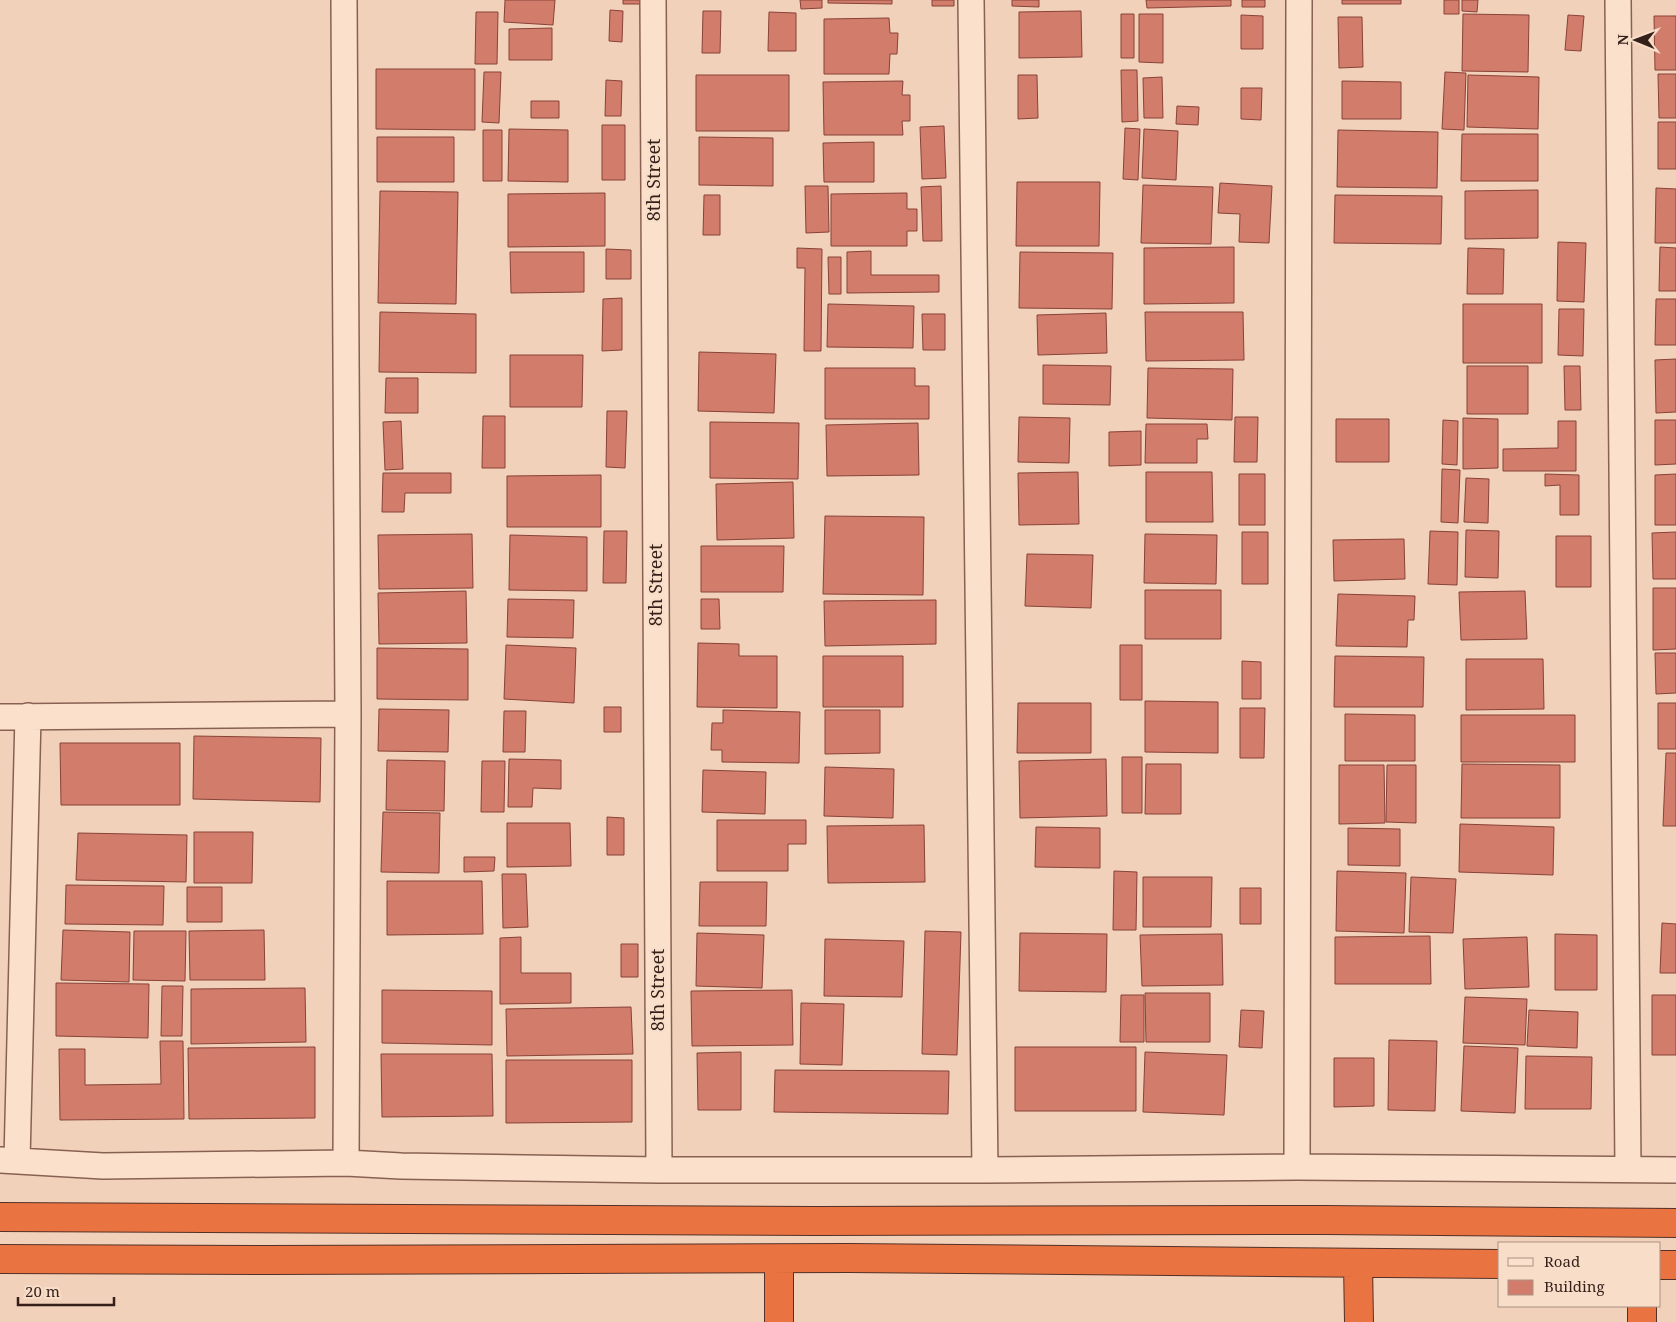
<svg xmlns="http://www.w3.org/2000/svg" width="1676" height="1322" font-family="'Noto Serif',serif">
<rect width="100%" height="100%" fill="#f1d1b9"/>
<!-- building -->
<path fill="#d27c6c" stroke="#884237" d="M505,0H555L553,25L504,22Z
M623,0H640V4H623Z
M800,0H822V8L801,9Z
M828,0H892V4L828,3Z
M932,0H954V6H932Z
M1012,0H1039V7L1012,6Z
M1146,0H1231V6L1147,8Z
M1242,0H1265V7H1242Z
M1342,0H1401V4H1342Z
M1444,0H1459V14H1444Z
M1462,0H1478L1477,12L1462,11Z
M610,10L623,11L622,42L609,41Z
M703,11H721L720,53H702Z
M1081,11L1082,57L1019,58V12Z
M476,12H498L497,64H475Z
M769,12L796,13V51H768Z
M1121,14H1134V58H1121Z
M1139,14H1163V63L1139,62Z
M1463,14L1529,15L1528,72L1462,71Z
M1241,15L1263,16V49H1241Z
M1568,15L1584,16L1581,51L1565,50Z
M1654,16H1676V70H1655Z
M1338,17H1362L1363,67L1339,68Z
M889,18L890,33H898L897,54H890L889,74H824V19Z
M552,28V60H509V29Z
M376,69H475V130L376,129Z
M1121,70H1137L1138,121L1122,122Z
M484,72H501L499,123L482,122Z
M1445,72L1466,73L1464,130L1442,129Z
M1658,74H1676V118H1659Z
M696,75H789V131H696Z
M1018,75H1037L1038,118L1018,119Z
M1468,75L1539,77L1538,129L1467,127Z
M1162,77L1163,118H1144L1143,78Z
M606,80L622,81L621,116H605Z
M903,81L902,95H910V121H902L903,135H824L823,82Z
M1342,81L1401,82V119H1342Z
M1241,88H1262L1261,120L1241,119Z
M531,101H559V118H531Z
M1177,106L1199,107L1198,125L1176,124Z
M1658,122H1676V169H1658Z
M602,125H625V180H602Z
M944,126L946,178L922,179L920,127Z
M1125,128L1140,129L1138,180L1123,179Z
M509,129L568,130V182L508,181Z
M1144,129L1178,131L1176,180L1142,178Z
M483,130H502V181H483Z
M1338,130L1438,132L1437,188L1337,187Z
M1462,134H1538V181H1461Z
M377,137H454V182H377Z
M699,137L773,138V186L699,185Z
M874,142V182H824L823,143Z
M1017,182H1100L1099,246H1016Z
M1220,183L1272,186L1269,243L1239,242L1240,214L1218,213Z
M1143,185L1213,187L1211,244L1141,243Z
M805,186H828L829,232L806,233Z
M941,186L942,241H923L921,187Z
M1656,188L1676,189V243H1655Z
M1538,190V238L1465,239V191Z
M380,191L458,192L456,304L378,303Z
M605,193V246L508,247V194Z
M907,193V209H917V231H907V246H831V194Z
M704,195H720V235H703Z
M1335,195L1442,196L1441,244L1334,243Z
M1558,242L1586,243L1584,302L1557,301Z
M1234,247V303L1144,304V248Z
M1660,247L1676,248V291H1659Z
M797,248L822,249L821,351H804L805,268H797Z
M1468,248L1504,249L1503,294H1467Z
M606,249L631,250V279H606Z
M871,251V275H939V292L847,293V252Z
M510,252H584V292L511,293Z
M1020,252L1113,253L1112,309L1019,308Z
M828,257H841V294H829Z
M622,298V350L602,351L603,299Z
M1656,299H1676V345H1655Z
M828,304L914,306L913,348L827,347Z
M1463,304H1542V363H1463Z
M1559,309H1584L1583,356L1558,355Z
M380,312L476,314V373L379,372Z
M1145,312H1243L1244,360L1146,361Z
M1106,313L1107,353L1038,355L1037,315Z
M922,314H945V350H923Z
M699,352L776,354L774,413L698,411Z
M510,355H583L582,407H510Z
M1676,359V412L1656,413L1655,360Z
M1043,365L1111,366L1110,405L1043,404Z
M1467,366H1528V414H1467Z
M1564,366H1580L1581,410H1565Z
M825,368H915V386H929V419H825Z
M1148,368L1233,369L1232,420L1147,418Z
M386,378H418V413H385Z
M607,411H627L625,468L606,467Z
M483,416H505V468H482Z
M1019,417L1070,418L1069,463L1018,462Z
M1235,417H1258L1257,462H1234Z
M1463,418L1498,419V468L1463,469Z
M1336,419H1389V462H1336Z
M1443,420L1458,421L1457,465L1442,464Z
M1655,420H1676V464L1655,465Z
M401,421L403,469L385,470L383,422Z
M1558,421H1576V471H1503V449L1558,448Z
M710,422L799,423L798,479L710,478Z
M918,423L919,475L827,476L826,425Z
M1146,424H1207L1208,439H1197V463H1145Z
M1141,431V465L1109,466V432Z
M1442,469L1460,470L1458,523L1441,522Z
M1078,472L1079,524L1019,525L1018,473Z
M1146,472H1212L1213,522H1146Z
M383,473H451V493H405L404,512H382Z
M1239,474H1265V525H1239Z
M1545,474L1579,475V515H1560V485L1545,486Z
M1676,474V525H1655V475Z
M601,475V527H507V476Z
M1466,478L1489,479L1488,523L1464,522Z
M793,482L794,538L717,540L716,484Z
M825,516L924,517L923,595L823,594Z
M1466,530L1499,531L1498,578L1465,577Z
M604,531H627L626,583H603Z
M1430,531L1458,532L1457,585L1428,584Z
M1242,532H1268V584H1242Z
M1676,532V579H1653L1652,533Z
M472,534L473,588L379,589L378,535Z
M1145,534L1217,535L1216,584L1144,583Z
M510,535L587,537V591L509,590Z
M1556,536H1591V587H1556Z
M1404,539L1405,579L1334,581L1333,540Z
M701,546H784L783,592H701Z
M1027,554L1093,555L1091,608L1025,606Z
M1653,588H1676V649L1653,650Z
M1145,590H1221V639H1145Z
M466,591L467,643L379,644L378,593Z
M1525,591L1527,639L1461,640L1459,592Z
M1338,594L1415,596L1414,620H1408L1407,647L1336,646Z
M508,599L574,600L573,638L507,637Z
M701,599H719L720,629H701Z
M936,600V644L825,646L824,601Z
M698,643L739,644V656H777V708L697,707Z
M506,645L576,648L574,703L504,699Z
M1120,645H1142V700H1120Z
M377,648L468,649V700L377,699Z
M1655,653H1676V693L1656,694Z
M823,656H903V707H823Z
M1335,656L1424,657L1423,707H1334Z
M1466,659H1543L1544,709L1466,710Z
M1242,661L1261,662V699H1242Z
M1145,701L1218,702V753L1145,752Z
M1018,703H1091V753H1017Z
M1658,703H1676V749H1658Z
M604,707H621V732H604Z
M1240,708H1265L1264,758H1240Z
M379,709L449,710L448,752L378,751Z
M723,710L800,712L799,763L722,762V750H711L712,723H723Z
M825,710H880V753L825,754Z
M504,711H526L525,752H503Z
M1345,714L1415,715V761H1345Z
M1461,715H1575V762H1461Z
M194,736L321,738L320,802L193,799Z
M60,743H180V805H61Z
M1666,753H1676V826H1663Z
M1122,757H1142V813H1122Z
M509,759L561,760V789L533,788L532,807H508Z
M1106,759L1107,816L1020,818L1019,761Z
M387,760L445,761L444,811L386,810Z
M482,761H505L504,812H481Z
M1146,764H1181V814H1145Z
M1462,764L1560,765V818H1461Z
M1339,765H1384L1385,823L1339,824Z
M1387,765H1416V823L1386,822Z
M825,767L894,769L893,818L824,816Z
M703,770L766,772L765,814L702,812Z
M383,812L440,813L439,873L381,872Z
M607,817L624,818V855H607Z
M717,820H806V844H788V871H717Z
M507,823H570L571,866L507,867Z
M1460,824L1554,827L1553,875L1459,872Z
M924,825L925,882L828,883L827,826Z
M1036,827L1100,828V868L1035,867Z
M1348,828L1400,829V866L1348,865Z
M194,832H253L252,883H194Z
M78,833L187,835L186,882L76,880Z
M464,857H495L494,871L464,872Z
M1114,871L1137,872L1136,930H1113Z
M1337,871L1406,873L1404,933L1336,931Z
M502,874H526L528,927L503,928Z
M1143,877H1212L1211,927H1143Z
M1411,877L1456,879L1453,933L1409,932Z
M387,881H482L483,934L387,935Z
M700,882H767L766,926H699Z
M66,885L164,886L163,925L65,924Z
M187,887H222V922H187Z
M1240,888H1261V924H1240Z
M1662,923L1676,924V973H1660Z
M63,930L130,932L129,982L61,980Z
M264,930L265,980H190L189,931Z
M134,931H186L185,981L133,980Z
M925,931L961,932L957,1055L922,1054Z
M697,933L764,935L762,988L696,986Z
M1020,933L1107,934L1106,992L1019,991Z
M1222,934L1223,985L1142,986L1140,935Z
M1555,934L1597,935V990H1555Z
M1430,936L1431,984H1335V937Z
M521,937V973H571V1003L500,1004V938Z
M1527,937L1529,987L1465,989L1463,939Z
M825,939L904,941L902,997L824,996Z
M621,944H638V977H621Z
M56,983L149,984L148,1038L56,1036Z
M162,986H183L182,1036H161Z
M305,988L306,1042L191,1044V989Z
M382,990L492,991V1045L382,1043Z
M792,990L793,1045L692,1046L691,991Z
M1145,993H1210V1042H1146Z
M1121,995H1144V1042H1120Z
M1652,995H1676V1055H1652Z
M1465,997L1527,999L1525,1045L1463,1043Z
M801,1003L844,1004L842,1065L800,1064Z
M631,1007L633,1054L507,1056L506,1009Z
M1241,1010L1264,1011L1262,1048L1239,1047Z
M1529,1010L1578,1012L1577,1048L1527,1046Z
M1389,1040L1437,1041L1435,1111L1388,1110Z
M160,1041H183L184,1119L60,1120L59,1049H85V1085L161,1084Z
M1464,1046L1518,1048L1515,1113L1461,1111Z
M315,1047V1118L189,1119L188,1048Z
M1015,1047H1136V1111H1015Z
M741,1052V1110H698L697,1053Z
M1145,1052L1227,1055L1224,1115L1143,1112Z
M381,1054H492L493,1116L382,1117Z
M1526,1056L1592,1057L1591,1109H1525Z
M1334,1058H1374V1106L1334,1107Z
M506,1060H632V1122L506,1123Z
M775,1070L949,1071L948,1114L774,1112Z"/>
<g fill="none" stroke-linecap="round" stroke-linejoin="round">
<!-- street casing -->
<g stroke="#886153" stroke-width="28">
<path id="street" d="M344,0L348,714L346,1163
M653,0L659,1170
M971,0L985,1170
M1618,0L1628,1169
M0,717L348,714
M0,1160L103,1166L346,1163L401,1166L659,1170H985L1297,1167L1676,1170
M17,1160L28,716
M1297,1167L1299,0"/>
</g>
<!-- highway casing -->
<g stroke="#543128" stroke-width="30">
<path id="highway" d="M0,1217L816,1221L1324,1220L1676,1223
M0,1259L266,1260L849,1258L1500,1264
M1358,1263L1359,1322
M1660,1265H1676
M1642,1306V1322
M779,1322V1259"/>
</g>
<!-- street -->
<use href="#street" stroke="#fbe1cc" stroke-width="25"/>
<!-- highway -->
<use href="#highway" stroke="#e97341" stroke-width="28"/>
</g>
<g text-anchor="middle" stroke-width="5" stroke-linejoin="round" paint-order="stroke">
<!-- street labels -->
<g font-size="18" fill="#351f19" stroke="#f8dec9">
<text transform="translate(654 180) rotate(-90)" y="6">8th Street</text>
<text transform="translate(656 585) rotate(-90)" y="6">8th Street</text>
<text transform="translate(658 990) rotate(-90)" y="6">8th Street</text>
</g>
</g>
<!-- legend -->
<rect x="1498" y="1242" width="162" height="65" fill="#f8dec9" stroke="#aa9283"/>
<rect x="1508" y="1258" width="25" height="8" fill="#fbe1cc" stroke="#aa9283"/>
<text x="1544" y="1267" font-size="15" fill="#351f19">Road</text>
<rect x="1508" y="1280" width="25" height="15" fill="#d27c6c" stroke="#aa9283"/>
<text x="1544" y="1292" font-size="15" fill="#351f19">Building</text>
<!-- north arrow -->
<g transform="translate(1636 40) rotate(271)" stroke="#f8dec9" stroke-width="4" paint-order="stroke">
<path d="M0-4L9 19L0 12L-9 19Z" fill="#351f19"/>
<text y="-8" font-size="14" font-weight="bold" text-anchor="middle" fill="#351f19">N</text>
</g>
<!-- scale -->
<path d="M18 1297v8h96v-8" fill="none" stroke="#351f19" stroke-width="2.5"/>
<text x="25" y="1297" font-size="15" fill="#351f19" stroke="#f8dec9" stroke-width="4" paint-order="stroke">20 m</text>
</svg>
